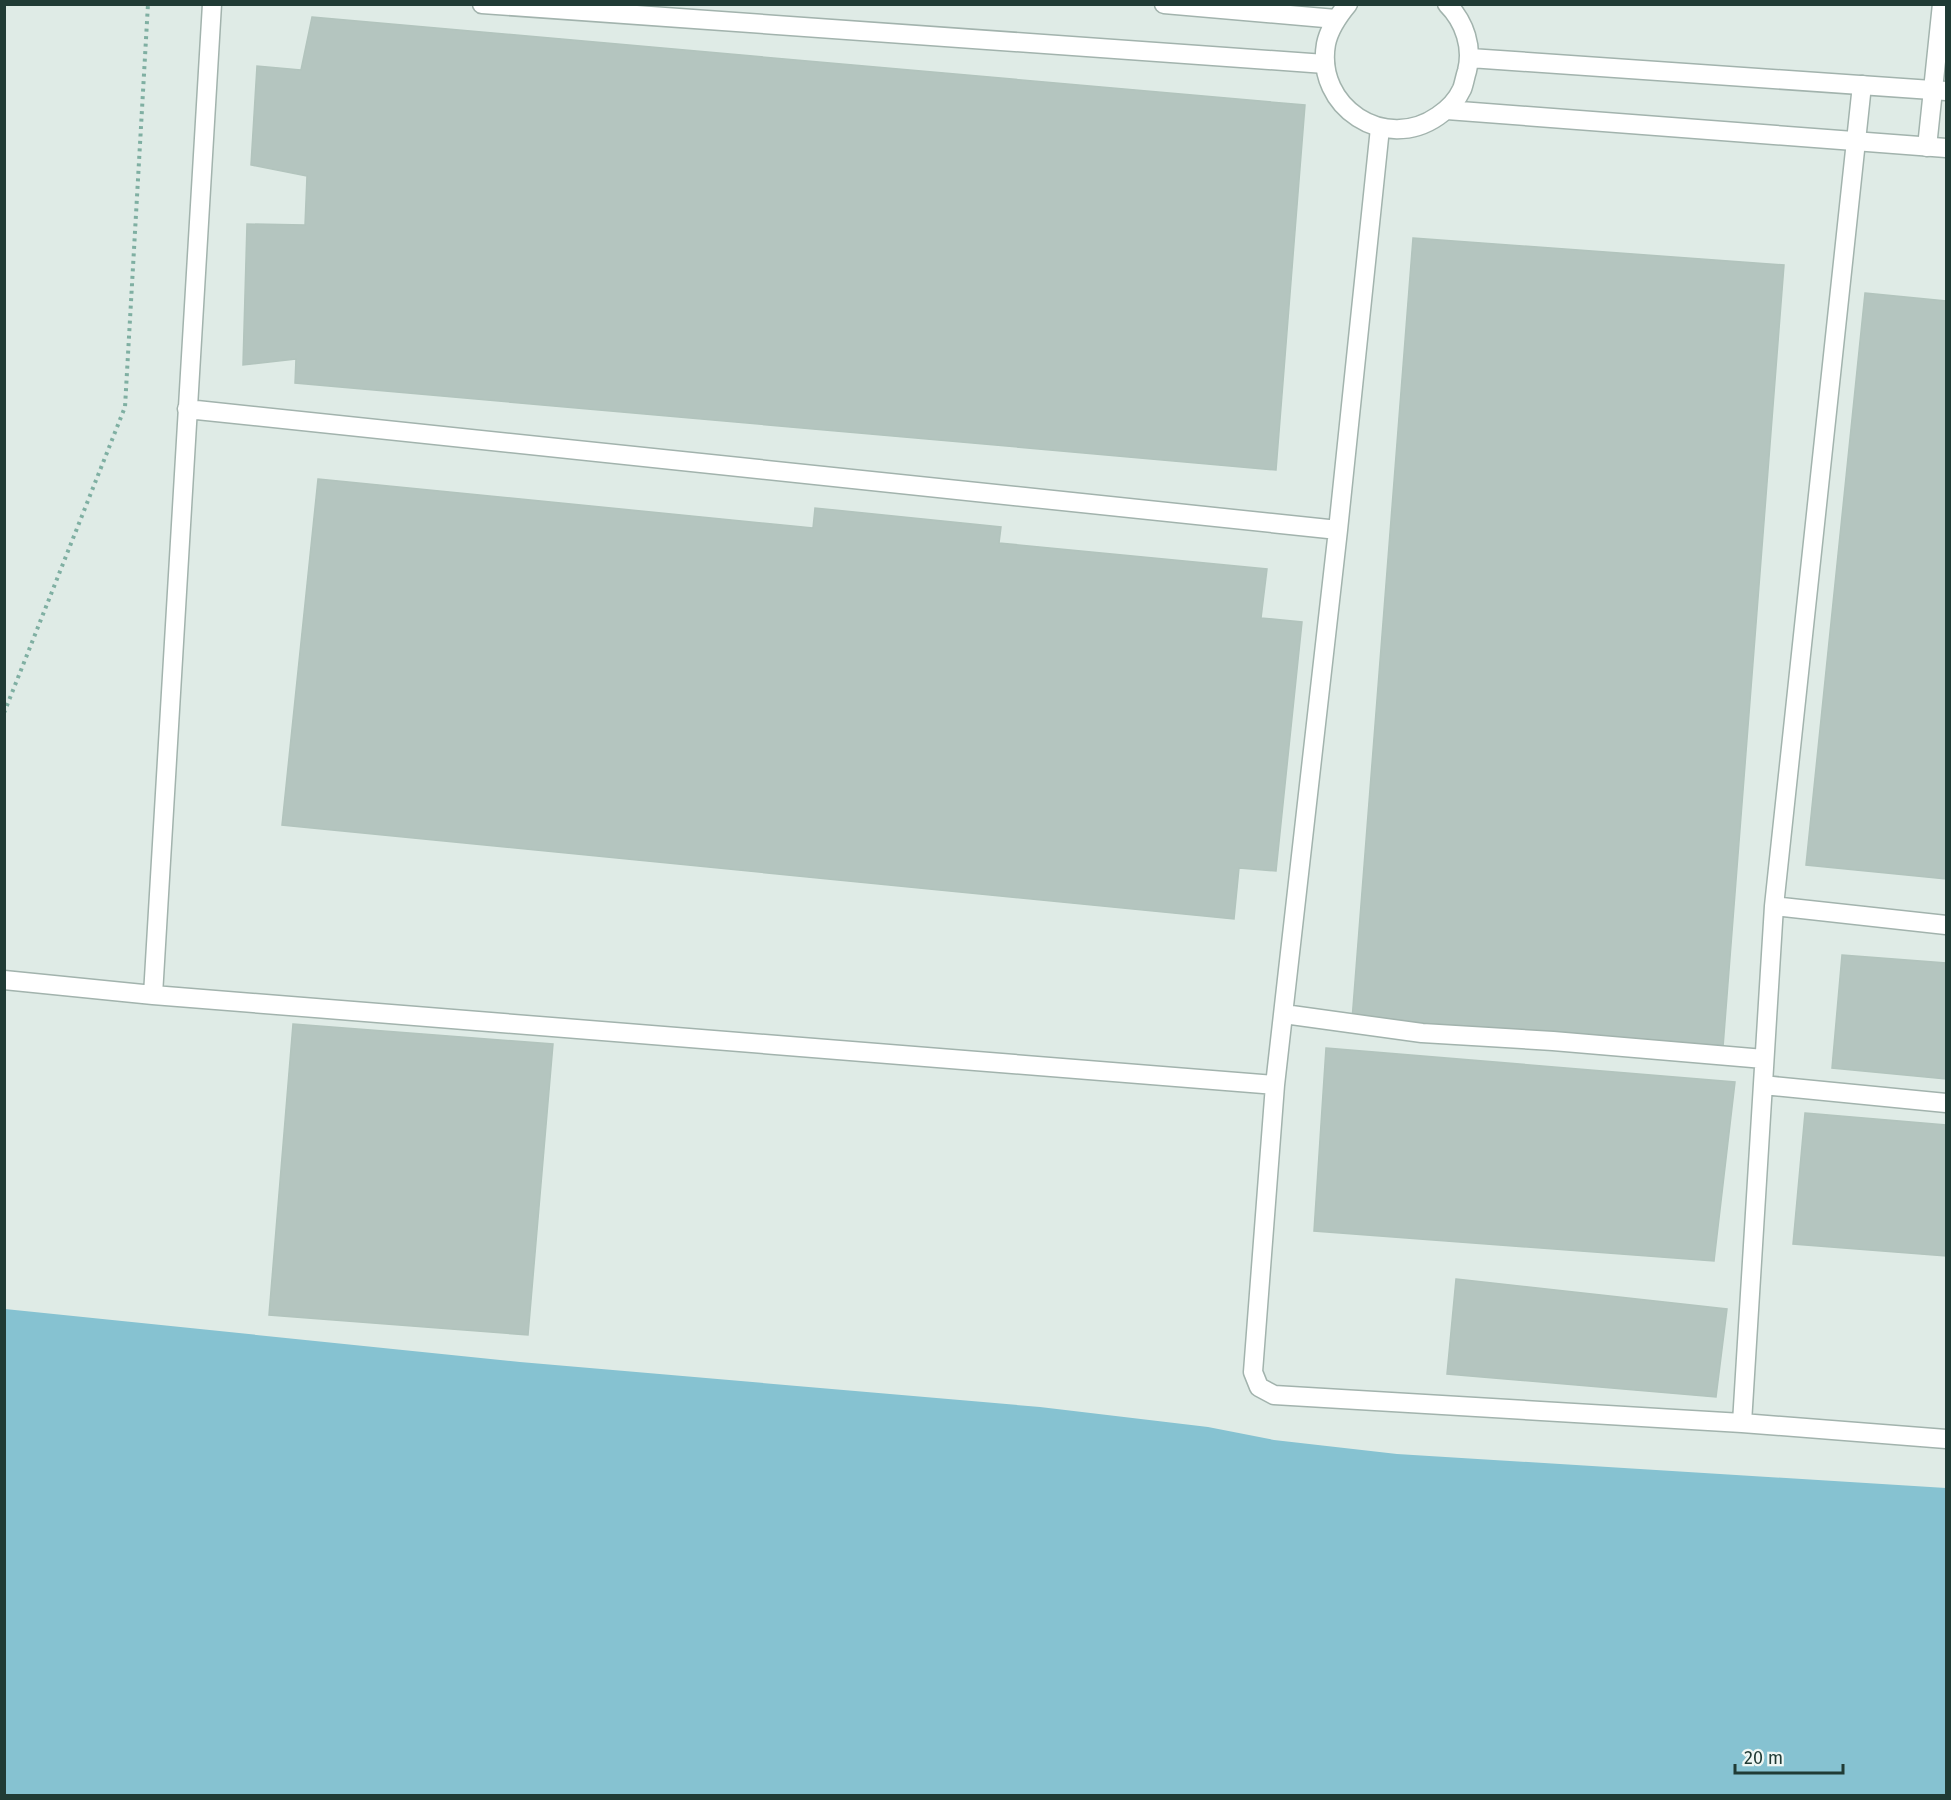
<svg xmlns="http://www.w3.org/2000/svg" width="1951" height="1800" font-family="'Fira Sans',sans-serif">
<rect width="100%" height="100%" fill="#dfebe6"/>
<!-- water -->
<path fill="#86c2d1" d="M5,1309L520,1362L1040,1407L1208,1427L1274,1440L1397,1454L1946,1488V1795H5Z"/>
<!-- building -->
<path fill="#b4c5bf" stroke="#b2c4bd" stroke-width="1.5" d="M312,17L1305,105L1276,470L295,383L296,359L243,365L247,224L305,225L307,176L251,165L257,66L301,70Z
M1413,238L1784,265L1723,1047L1352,1020Z
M1865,293L1946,301V879L1806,865Z
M318,479L813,528L815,508L1001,527L999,543L1267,569L1261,618L1302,622L1276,871L1239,868L1234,919L282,825Z
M1842,955L1946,963V1079L1832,1068Z
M293,1024L553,1044L528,1335L269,1315Z
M1326,1048L1735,1082L1714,1261L1314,1231Z
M1805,1113L1946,1125V1256L1793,1244Z
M1456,1279L1727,1309L1716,1397L1447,1374Z"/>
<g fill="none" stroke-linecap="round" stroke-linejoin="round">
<!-- service casing -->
<g stroke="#a2b3ad" stroke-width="21">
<path id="service" d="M482,4L1325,64
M1164,4L1336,19
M1862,85L1774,906L1742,1423L1946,1439
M1927,147L1942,4
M187,409L1338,530
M1774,906L1946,925
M4,980L153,995L1275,1085L1253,1372L1259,1387L1274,1395L1742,1423
M153,995L212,4
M1284,1014L1422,1033L1553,1041L1764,1059
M1275,1085L1338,530L1380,128
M1763,1085L1946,1103"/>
</g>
<!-- minor casing -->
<g stroke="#a2b3ad" stroke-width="21">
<path id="minor" d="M1348,4C1338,16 1329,29 1326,44C1315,107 1385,153 1438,116C1447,110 1457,100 1462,89C1464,84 1465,77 1467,71C1473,48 1465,22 1447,4
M1470,58L1946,91
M1447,110L1946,148"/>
</g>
<!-- path -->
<path stroke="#7fafa2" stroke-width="4" stroke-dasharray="3 4.5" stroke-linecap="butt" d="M4,713L125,407L148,4"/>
<!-- service -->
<use href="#service" stroke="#fff" stroke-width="18"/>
<!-- minor -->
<use href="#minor" stroke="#fff" stroke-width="18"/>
</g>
<!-- border -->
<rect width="1951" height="1800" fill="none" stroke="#203b35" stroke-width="12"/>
<!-- scale -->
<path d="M1735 1764v9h108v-9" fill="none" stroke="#203b35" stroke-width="3"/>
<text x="1744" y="1764" font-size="18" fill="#203b35" stroke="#eff7f4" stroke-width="4.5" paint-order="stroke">20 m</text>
</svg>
